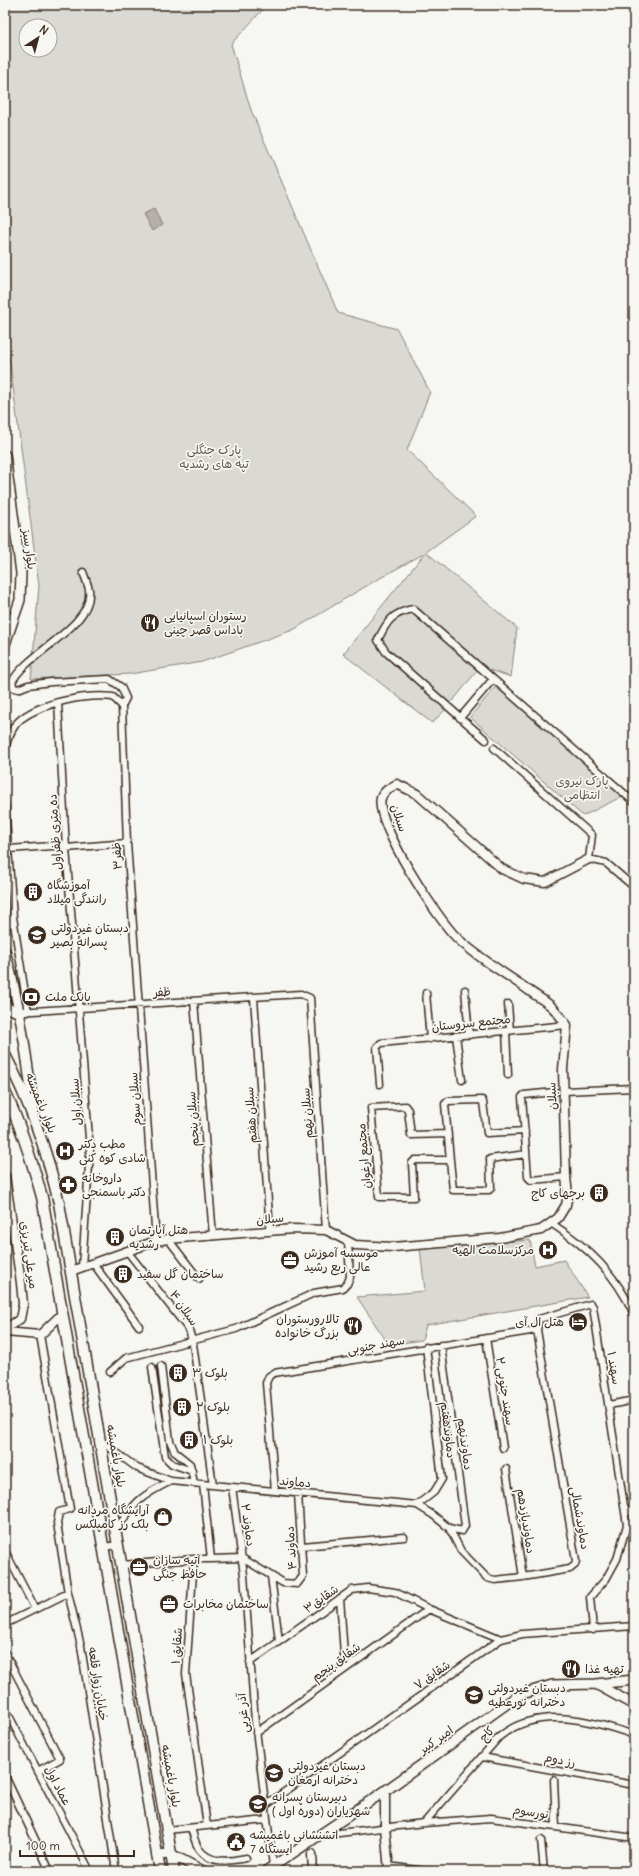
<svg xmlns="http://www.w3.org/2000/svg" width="639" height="1876" font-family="Delius,'Playpen Sans Arabic',sans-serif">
<rect width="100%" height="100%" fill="#f6f6f2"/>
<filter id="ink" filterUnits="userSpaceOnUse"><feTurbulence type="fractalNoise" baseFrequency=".025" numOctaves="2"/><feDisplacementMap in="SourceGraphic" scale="8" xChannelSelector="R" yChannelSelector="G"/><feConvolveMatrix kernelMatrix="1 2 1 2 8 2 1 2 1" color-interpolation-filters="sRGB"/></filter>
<g filter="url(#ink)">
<!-- green -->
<path fill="#dad9d3" stroke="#8a8278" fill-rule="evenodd" d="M5,5H267L231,44L251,110L338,313L397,329L430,392L407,450L476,516L426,552L517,628L511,677L480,667L448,707L432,723L343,654L425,553L373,582L293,630L202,662L130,674L31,679L39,586L5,326ZM26,26H50V50H26Z
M496,686L623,796L583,816L470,717Z
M530,1240L535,1266L564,1260L588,1297L426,1325L422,1340L389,1345L357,1297L425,1291L420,1248Z"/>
<!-- water -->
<path fill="#b6b0a9" stroke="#857a71" d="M154,209L162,225L152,231L143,214Z"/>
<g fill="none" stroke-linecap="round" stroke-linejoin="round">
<!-- minor casing -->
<g stroke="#3b2a1e" stroke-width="9">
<path id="minor" d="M83,572C85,578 88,584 89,590C94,626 26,653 12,682L14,688L18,689L28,685L51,682L109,679L121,687L126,698L122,706L127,843L156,1241
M58,702L66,848L90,1151L82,1267
M460,718L493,679
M486,740L386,652L378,640C387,621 392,613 413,609L634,802
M5,748C8,738 12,726 21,719C43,702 86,694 113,697L122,706
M494,748L592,835L589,859L606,863L634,887
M5,805L13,917L28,1012
M66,848L127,843
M9,849L66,845
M5,926L11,923L13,917
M465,990L469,1035
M426,993L430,1039
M254,998L270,1231
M194,1001L213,1236
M508,1004L510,1031
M18,1012L301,994L310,998L326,1230
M506,1031L508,1075
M456,1036L462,1080
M380,1084L377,1047L381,1043L567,1025
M564,1091L634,1088
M555,1092L524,1095L522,1097L528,1177L531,1180L566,1177
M448,1134L411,1135L408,1110L405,1106L371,1108L379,1197H414L412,1163L415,1160H450L453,1190H489L491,1188L490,1159L526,1154
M450,1160L445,1104L448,1101L482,1100L483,1102L487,1133L525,1131
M551,1223C589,1248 615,1273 634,1314
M168,1239L199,1279
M127,1251L189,1330L193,1344L213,1485
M93,1263L139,1326
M40,1335L70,1509L59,1512L57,1523L68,1593L81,1646L116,1871
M486,1338L503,1448
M441,1345L465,1526L462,1531L449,1528
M161,1366L170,1441L175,1452L190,1464L194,1483
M152,1367L165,1457L172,1464L192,1471
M110,1372L126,1358L236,1329L314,1293L343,1288L347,1284L350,1277L348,1241
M609,1405L634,1400
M101,1441L137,1468L171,1481L417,1505L433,1515L449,1528L461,1551L487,1578L495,1580L523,1577L570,1569L575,1565L576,1561L537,1330L539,1319L591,1304L593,1307L627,1525L617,1559L606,1579L590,1597L593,1630
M506,1469L523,1577
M203,1484L211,1559H194L186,1674L207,1826
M232,1487L244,1575L255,1722L273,1866
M275,1491L266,1383L269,1376L274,1373L537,1330
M417,1505L434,1492L442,1479L426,1347
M625,1508L634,1515
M116,1530C135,1502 140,1496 171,1481
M302,1546L404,1537
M103,1547L118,1545
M5,1551L35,1609
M242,1558L283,1583L297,1584L303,1576L298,1493
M211,1559L242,1558
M122,1565L194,1559
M271,1576L279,1641
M340,1598L345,1669
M5,1624L68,1593
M5,1653L60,1759L38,1771
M250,1662L352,1590L368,1588L395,1592L429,1609L501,1639
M7,1712L90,1871
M256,1733L429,1609
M482,1757L634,1785
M5,1776L50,1871
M554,1780L556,1827
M266,1805L501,1639L522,1634L634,1626
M424,1823L499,1737C538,1705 591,1720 634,1735
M191,1828C193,1834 195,1843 199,1849C210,1865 230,1861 246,1858
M167,1830L267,1820
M322,1835L424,1823L491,1818L634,1838
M541,1840L544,1871
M388,1866L425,1871"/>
</g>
<!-- tertiary casing -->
<g stroke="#3b2a1e" stroke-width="11">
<path id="tertiary" d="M5,1176L21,1283L23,1304L20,1319L5,1329
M71,1271L156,1241L168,1239L293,1229L326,1230L355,1245L393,1247L500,1238L541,1230L558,1218L566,1205L568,1195L566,1177L563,1069L567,1025C562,1019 558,1013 553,1008C547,1002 538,997 531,992C507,974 479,959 457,938C438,920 374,822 381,798C384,790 390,788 397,784L417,794L502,869L524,879L545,882L589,859
M5,1332L40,1335L62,1314
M385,1791V1827L389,1871
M312,1854L313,1871"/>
</g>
<!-- secondary casing -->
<g stroke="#3b2a1e" stroke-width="12">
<path id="secondary" d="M5,455L21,573L20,600L5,644
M5,951C20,1004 27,1059 34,1113
M5,1002L7,1008L18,1012
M596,1684L634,1705
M157,1855L171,1854L203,1871
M266,1871L385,1791L519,1695L552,1685L596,1684L634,1680"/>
</g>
<!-- primary casing -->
<g stroke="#3b2a1e" stroke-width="13">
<path id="primary" d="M5,1055C30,1102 47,1151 59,1203L174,1871
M5,1092C21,1126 32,1161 42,1197L160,1871"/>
</g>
<!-- minor -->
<use href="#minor" stroke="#f6f6f2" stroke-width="6"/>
<!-- tertiary -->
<use href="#tertiary" stroke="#f6f6f2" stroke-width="8"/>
<!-- secondary -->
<use href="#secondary" stroke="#f6f6f2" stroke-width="9"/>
<!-- primary -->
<use href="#primary" stroke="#f6f6f2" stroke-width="10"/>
</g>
</g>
<!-- icons -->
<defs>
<g id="restaurant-disc" transform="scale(1)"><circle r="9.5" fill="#3b2a1e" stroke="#f6f6f2"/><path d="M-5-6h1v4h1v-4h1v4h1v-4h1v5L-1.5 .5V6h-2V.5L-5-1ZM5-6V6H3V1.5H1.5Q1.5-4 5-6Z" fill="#fff"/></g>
<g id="building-disc" transform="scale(1)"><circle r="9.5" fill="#3b2a1e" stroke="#f6f6f2"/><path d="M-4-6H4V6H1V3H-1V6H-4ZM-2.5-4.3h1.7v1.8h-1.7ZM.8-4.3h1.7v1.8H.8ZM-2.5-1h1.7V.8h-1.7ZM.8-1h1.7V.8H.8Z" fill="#fff"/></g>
<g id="school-disc" transform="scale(1)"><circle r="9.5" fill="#3b2a1e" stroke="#f6f6f2"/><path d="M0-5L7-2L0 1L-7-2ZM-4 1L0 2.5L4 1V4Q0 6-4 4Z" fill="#fff"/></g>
<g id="bank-disc" transform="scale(1)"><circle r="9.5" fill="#3b2a1e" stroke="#f6f6f2"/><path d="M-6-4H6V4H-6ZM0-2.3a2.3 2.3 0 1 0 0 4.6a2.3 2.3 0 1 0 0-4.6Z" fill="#fff"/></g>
<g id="hospital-disc" transform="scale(1)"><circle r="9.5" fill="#3b2a1e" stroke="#f6f6f2"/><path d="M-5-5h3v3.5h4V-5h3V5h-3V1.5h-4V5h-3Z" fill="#fff"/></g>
<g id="pharmacy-disc" transform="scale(1)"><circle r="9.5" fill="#3b2a1e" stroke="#f6f6f2"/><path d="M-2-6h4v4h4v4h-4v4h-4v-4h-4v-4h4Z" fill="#fff"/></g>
<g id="office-disc" transform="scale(1)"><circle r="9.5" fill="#3b2a1e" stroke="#f6f6f2"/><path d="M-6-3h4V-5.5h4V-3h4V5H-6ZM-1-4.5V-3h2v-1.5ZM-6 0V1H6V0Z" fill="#fff"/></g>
<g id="hotel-disc" transform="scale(1)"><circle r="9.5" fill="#3b2a1e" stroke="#f6f6f2"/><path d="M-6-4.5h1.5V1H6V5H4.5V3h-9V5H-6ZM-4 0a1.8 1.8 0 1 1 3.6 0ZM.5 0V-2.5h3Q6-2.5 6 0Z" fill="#fff"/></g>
<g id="shop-disc" transform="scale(1)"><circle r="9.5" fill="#3b2a1e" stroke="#f6f6f2"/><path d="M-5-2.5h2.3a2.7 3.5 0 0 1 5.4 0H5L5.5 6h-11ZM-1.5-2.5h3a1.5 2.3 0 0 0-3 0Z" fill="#fff"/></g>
<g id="civic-disc" transform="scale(1)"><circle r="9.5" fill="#3b2a1e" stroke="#f6f6f2"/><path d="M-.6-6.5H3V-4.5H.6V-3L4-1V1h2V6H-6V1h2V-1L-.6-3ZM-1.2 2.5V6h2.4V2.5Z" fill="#fff"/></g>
</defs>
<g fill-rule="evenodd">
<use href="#restaurant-disc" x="150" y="623"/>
<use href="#building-disc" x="33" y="892"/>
<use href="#school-disc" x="37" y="935"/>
<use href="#bank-disc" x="31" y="997"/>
<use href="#hospital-disc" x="65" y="1151"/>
<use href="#pharmacy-disc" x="68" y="1185"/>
<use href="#building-disc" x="599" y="1193"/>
<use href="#building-disc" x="115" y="1237"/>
<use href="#hospital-disc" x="548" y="1250"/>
<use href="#office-disc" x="290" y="1260"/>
<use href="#building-disc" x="123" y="1274"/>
<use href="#hotel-disc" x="578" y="1322"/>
<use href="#restaurant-disc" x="353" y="1326"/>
<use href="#building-disc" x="178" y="1373"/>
<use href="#building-disc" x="182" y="1407"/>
<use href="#building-disc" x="189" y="1440"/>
<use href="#shop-disc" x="163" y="1517"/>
<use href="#office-disc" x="139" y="1567"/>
<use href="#office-disc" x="169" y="1604"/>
<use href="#restaurant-disc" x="571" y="1669"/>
<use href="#school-disc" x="474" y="1695"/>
<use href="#school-disc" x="274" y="1773"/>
<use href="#school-disc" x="258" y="1804"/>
<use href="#civic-disc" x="236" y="1842"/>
</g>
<g text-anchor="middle" stroke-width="3.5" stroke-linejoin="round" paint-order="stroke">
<!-- park labels -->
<g font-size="12" fill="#63564b" stroke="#f6f6f2">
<text x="214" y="454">پارک جنگلی<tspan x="214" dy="14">تپه های رشدیه</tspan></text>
<text x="582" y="785">پارک نیروی<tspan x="582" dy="14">انتظامی</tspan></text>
</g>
<!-- street labels -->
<g font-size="12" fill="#3b2a1e" stroke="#f6f6f2">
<text transform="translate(29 549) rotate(82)" y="4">بلوار سبز</text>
<text transform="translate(399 818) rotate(71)" y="4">سبلان</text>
<text transform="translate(55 832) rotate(-94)" y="4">ده متری ظفراول</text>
<text transform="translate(117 856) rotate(-94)" y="4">ظفر۳</text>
<text transform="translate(162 992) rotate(-4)" y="4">ظفر</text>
<text transform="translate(471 1023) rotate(-6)" y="4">مجتمع سروستان</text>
<text transform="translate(552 1096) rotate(-92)" y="4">سبلان</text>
<text transform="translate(135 1099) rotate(-94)" y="4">سبلان سوم</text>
<text transform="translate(76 1102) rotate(-94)" y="4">سبلان اول</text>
<text transform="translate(41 1103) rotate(68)" y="4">بلوار باغمیشه</text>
<text transform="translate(307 1113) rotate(-94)" y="4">سبلان نهم</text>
<text transform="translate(251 1115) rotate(-94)" y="4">سبلان هفتم</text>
<text transform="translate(193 1119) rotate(-94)" y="4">سبلان پنجم</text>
<text transform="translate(364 1156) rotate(-95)" y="4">مجتمع ارغوان</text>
<text transform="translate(270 1219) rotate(-5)" y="4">سبلان</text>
<text transform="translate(29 1255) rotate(82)" y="4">میرعلی تبریزی</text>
<text transform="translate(184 1308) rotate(55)" y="4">سبلان ۴</text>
<text transform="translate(376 1345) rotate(-10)" y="4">سهند جنوبی</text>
<text transform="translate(614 1368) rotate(80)" y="4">سهند ۱</text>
<text transform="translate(505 1391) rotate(81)" y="4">سهند جنوبی ۲</text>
<text transform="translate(448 1430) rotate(83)" y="4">دماوندهفتم</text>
<text transform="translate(465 1444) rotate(82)" y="4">دماوندنهم</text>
<text transform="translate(116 1456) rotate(80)" y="4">بلوار باغمیشه</text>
<text transform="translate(295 1482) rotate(5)" y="4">دماوند</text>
<text transform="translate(580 1518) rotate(80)" y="4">دماوندشمالی</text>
<text transform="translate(526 1521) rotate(81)" y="4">دماوندیازدهم</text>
<text transform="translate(248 1525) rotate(82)" y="4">دماوند ۲</text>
<text transform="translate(291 1548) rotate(-94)" y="4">دماوند ۴</text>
<text transform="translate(321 1599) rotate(-35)" y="4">شقایق۳</text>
<text transform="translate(177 1646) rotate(-86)" y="4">شقایق ۱</text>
<text transform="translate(336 1662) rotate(-36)" y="4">شقایق پنجم</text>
<text transform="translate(432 1675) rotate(-35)" y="4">شقایق ۷</text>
<text transform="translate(98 1684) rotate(81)" y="4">خیابان زوار قلعه</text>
<text transform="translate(243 1713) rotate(-95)" y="4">آذر غربی</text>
<text transform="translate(487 1734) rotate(-47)" y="4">کاج</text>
<text transform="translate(436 1740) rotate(-35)" y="4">امیر کبیر</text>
<text transform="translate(560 1760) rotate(11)" y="4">رز دوم</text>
<text transform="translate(171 1776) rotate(80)" y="4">بلوار باغمیشه</text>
<text transform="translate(58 1786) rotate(62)" y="4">عماد اول</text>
<text transform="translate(531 1812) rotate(8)" y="4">نورسوم</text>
</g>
<!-- poi labels -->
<g font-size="12" fill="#3b2a1e" stroke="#f6f6f2" text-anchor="start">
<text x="164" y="620">رستوران اسپانیایی<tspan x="164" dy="14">باداس قصر چینی</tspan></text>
<text x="47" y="889">آموزشگاه<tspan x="47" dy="14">رانندگی میلاد</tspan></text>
<text x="51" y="932">دبستان غیردولتی<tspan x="51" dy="14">پسرانه بصیر</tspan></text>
<text x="45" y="1001">بانک ملت</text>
<text x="79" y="1148">مطب دکتر<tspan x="79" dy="14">شادی کوه کنی</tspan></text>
<text x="82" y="1182">داروخانه<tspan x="82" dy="14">دکتر باسمنجی</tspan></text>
<text x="585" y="1197" text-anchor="end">برجهای کاج</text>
<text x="129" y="1234">هتل آپارتمان<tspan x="129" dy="14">رشدیه</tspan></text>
<text x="534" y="1254" text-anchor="end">مرکزسلامت الهیه</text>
<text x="304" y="1257">موسسه آموزش<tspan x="304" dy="14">عالی ربع رشید</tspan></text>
<text x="137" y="1278">ساختمان گل سفید</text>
<text x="339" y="1323" text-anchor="end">تالارورستوران<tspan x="339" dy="14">بزرگ خانواده</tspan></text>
<text x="564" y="1326" text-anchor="end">هتل ال آی</text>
<text x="192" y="1377">بلوک ۳</text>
<text x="196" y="1411">بلوک ۲</text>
<text x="203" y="1444">بلوک ۱</text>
<text x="149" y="1514" text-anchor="end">آرایشگاه مردانه<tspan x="149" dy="14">بلک رز کامپلکس</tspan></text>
<text x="153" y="1564">آتیه سازان<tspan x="153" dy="14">حافظ جنگی</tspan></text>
<text x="183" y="1608">ساختمان مخابرات</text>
<text x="585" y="1673">تهیه غذا</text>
<text x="488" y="1692">دبستان غیردولتی<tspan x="488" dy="14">دخترانه نورعطیه</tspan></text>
<text x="288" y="1770">دبستان غیردولتی<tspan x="288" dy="14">دخترانه ارمغان</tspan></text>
<text x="272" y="1801">دبیرستان پسرانه<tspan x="272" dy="14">شهریاران (دوره اول )</tspan></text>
<text x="250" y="1839">اتشنشانی باغمیشه<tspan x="250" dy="14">ایستگاه 7</tspan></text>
</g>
</g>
<!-- margin -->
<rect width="639" height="1876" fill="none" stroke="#f6f6f2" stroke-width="20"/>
<rect x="10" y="10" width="619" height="1856" fill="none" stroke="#3b2a1e" stroke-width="1.5" filter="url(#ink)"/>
<!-- north arrow -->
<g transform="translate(38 38) rotate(36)"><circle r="19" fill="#f6f6f2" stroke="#aba49d"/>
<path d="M0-3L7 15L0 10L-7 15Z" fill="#3b2a1e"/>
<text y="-6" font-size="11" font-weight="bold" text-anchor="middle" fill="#3b2a1e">N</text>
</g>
<!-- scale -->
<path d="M20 1850v6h114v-6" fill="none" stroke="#3b2a1e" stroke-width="2"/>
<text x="26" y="1850" font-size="12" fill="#3b2a1e" stroke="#f6f6f2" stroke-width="3" paint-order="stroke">100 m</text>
</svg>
